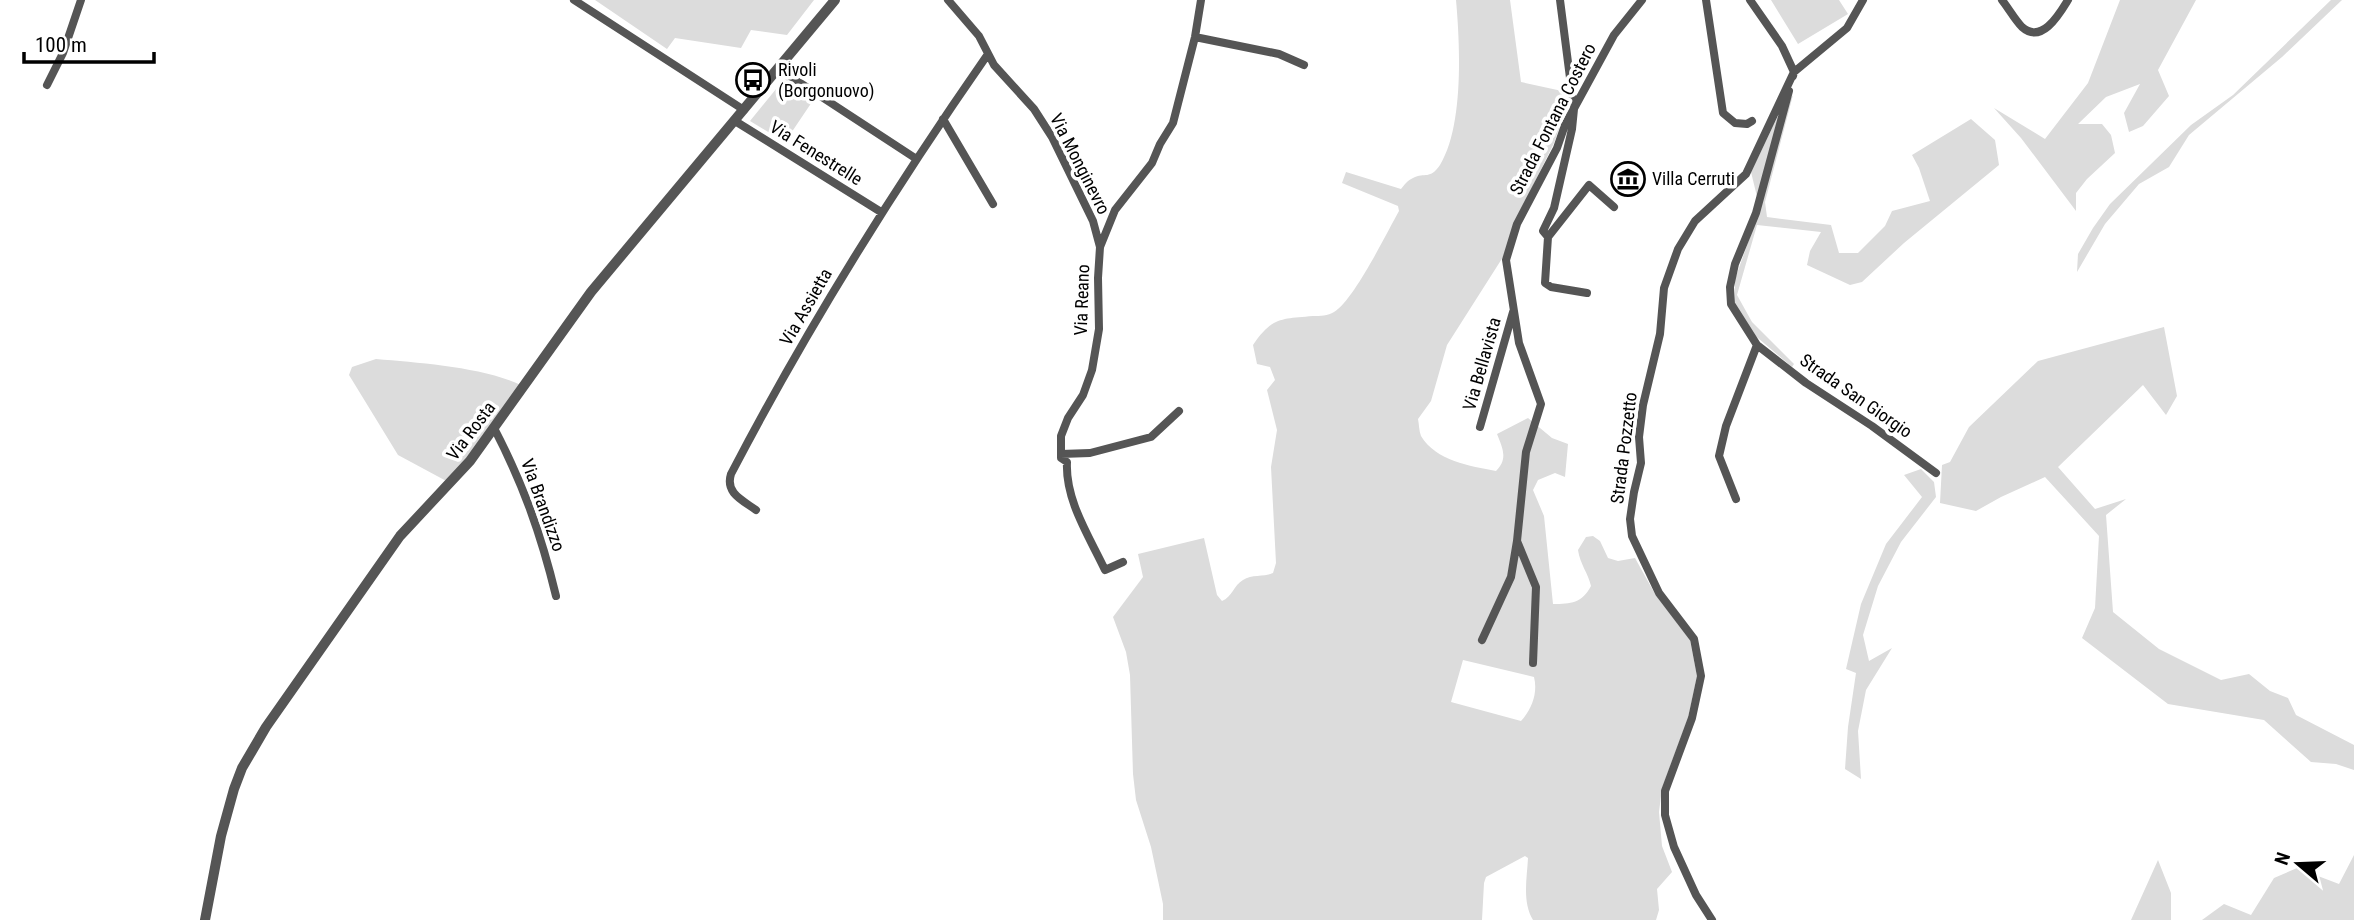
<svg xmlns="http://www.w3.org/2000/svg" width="2354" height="920" font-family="'Roboto Condensed',sans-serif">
<rect width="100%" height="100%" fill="#fff"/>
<!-- green -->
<path fill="#dcdcdc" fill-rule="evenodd" d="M595,0H814L787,35L751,30L741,48L675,38L667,49Z
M1456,0H1510L1521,82L1562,91L1566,109L1554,143L1518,216L1503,257L1447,345L1431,401L1418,419C1419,424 1419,431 1421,436C1436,461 1470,466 1496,471C1508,459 1503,449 1497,434L1528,418L1552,438L1568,444L1565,477L1555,473L1538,480L1533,490L1544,516L1553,604C1571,604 1582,603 1591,586C1588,573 1580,564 1578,550L1586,537L1593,536L1600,541L1608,558L1618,561L1635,558L1655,594L1690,640L1697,676L1688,718L1662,788L1659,812L1662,846L1672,872L1657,889L1659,910L1656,920H1533C1522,902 1527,878 1528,858L1525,856L1486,877L1484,883L1482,920H1163V904L1151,847L1136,800L1133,774L1130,675L1126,652L1113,617L1143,577L1138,554L1204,538L1217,595L1222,601C1232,597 1234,585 1243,580C1252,574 1264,577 1273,573L1276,563L1271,467L1277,430L1267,390L1275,380L1270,367L1257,364L1253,345C1272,317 1281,319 1313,316C1320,316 1328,316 1334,312C1354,300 1386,234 1399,211L1398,206L1342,183L1346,172L1401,189C1404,185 1408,180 1413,178C1425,172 1430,180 1440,165C1464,126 1460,44 1456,0ZM1463,660L1534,677C1538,693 1532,709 1521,721L1451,702Z
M1771,0H1839L1848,14L1798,44Z
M2120,0H2196L2158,70L2169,96L2143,126L2129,132L2124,113L2140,84L2106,97L2078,124H2102L2111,135L2115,153L2087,179L2076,193V211L2021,138L1994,108L2045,139L2088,83Z
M2331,0H2342L2282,57L2189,135L2169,167L2139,184L2105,224L2077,272L2078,254L2093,228L2110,204L2191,125L2233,95Z
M785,78L814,99L785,142L750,121Z
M1793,95L1765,202L1767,217L1831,225L1839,253H1858L1885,226L1892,211L1930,201L1919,168L1912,155L1971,119L1995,140L1999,165L1904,243L1862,282L1850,285L1807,265L1810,251L1821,232L1757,225L1737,295L1752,322L1794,364L1792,367L1752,333L1735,305V279L1760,209L1751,172L1777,118Z
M2164,327L2177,396L2166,415L2143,385L2058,467L2095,509L2126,499L2106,515L2113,612L2159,649L2221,680L2249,674L2270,691L2288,698L2296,715L2354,745V770L2336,764L2311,762L2264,720L2168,704L2082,638L2095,608L2099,536L2045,477L2001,497L1976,511L1940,503L1942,465L1950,462L1969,427L2038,361Z
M376,359C421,363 484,367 523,386L450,483L398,455L349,375L352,367Z
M1921,469L1934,482L1936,497L1901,542L1878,586L1863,635L1869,661L1892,648L1866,690L1858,731L1861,779L1845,769L1848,727L1856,673L1846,669L1861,604L1886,544L1922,497L1904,475Z
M2354,855V920H2202L2224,904L2251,915L2274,878L2297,868L2339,884Z
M2158,860L2171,893V920H2131Z"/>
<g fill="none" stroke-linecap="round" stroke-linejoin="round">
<!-- minor -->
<path stroke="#555" stroke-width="8" d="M574,0L744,110
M948,0L979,36L994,65L1034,109L1052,137L1093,221L1100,247
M1560,0L1574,109L1572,129L1554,208L1543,231L1548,237L1545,283L1551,287L1587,293
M1706,0L1723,113L1735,123L1747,124L1752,121
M2002,0C2009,9 2015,20 2022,27C2042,45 2060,13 2068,0
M1195,37L1279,54L1304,65
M779,69L915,158
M1793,76L1794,72L1847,28L1863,0
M47,85L63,53L81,0
M1789,91L1756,213L1735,264L1730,287L1731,304L1757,345L1806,383L1872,426L1936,473
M943,119L993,204
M735,121L881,212
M1548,237L1589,185L1614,207
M1480,427L1513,312
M494,428C523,484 541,534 556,596
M1061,454L1090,453L1151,437L1179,411
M1736,499L1719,456L1726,426L1757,345
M756,510C742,500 725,493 731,474C807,328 894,189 988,54
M1123,562L1105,570C1089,536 1065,500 1067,462L1061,458V436L1068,418L1083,395L1092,370L1099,329L1098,278L1100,247L1115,210L1152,163L1160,144L1173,123L1195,37L1201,0
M1482,640L1511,577L1517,541
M1533,663L1536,587L1517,541L1526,452L1541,404L1519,343L1506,260L1517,224L1557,148L1565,125L1614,35L1642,0
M1712,920L1696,895L1674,847L1665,815V791L1692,718L1701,676L1694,639L1659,593L1632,536L1630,519L1634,492L1641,463L1639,437L1643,405L1660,334L1664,288L1678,249L1695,221L1746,174L1794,72L1782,46L1750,0"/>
<!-- tertiary -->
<path stroke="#555" stroke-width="10" d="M205,920L221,836L234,789L242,768L266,727L400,536L470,461L591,292L835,0"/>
</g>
<!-- icons -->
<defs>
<g id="bus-ring" transform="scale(1.75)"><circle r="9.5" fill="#fff" stroke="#000" stroke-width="1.5"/><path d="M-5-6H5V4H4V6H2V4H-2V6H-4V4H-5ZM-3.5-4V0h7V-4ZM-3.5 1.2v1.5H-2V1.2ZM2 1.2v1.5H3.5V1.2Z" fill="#000"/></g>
<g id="museum-ring" transform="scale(1.75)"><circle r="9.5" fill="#fff" stroke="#000" stroke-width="1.5"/><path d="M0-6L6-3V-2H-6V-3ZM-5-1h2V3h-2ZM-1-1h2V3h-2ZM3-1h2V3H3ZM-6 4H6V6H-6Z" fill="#000"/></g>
</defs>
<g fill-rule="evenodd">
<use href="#bus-ring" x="753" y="80"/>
<use href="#museum-ring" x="1628" y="179"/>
</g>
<g text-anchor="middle" stroke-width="7" stroke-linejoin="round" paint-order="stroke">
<!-- poi labels -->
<g font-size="18" fill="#000" stroke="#fff" text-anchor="start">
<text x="778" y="76">Rivoli<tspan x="778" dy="21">(Borgonuovo)</tspan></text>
<text x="1652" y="185">Villa Cerruti</text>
</g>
<!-- street labels -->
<g font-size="18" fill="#000" stroke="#fff">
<text transform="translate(1553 119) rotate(-63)" y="6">Strada Fontana Costero</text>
<text transform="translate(816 153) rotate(32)" y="6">Via Fenestrelle</text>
<text transform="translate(1080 164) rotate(63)" y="6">Via Monginevro</text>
<text transform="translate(1082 300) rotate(-88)" y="6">Via Reano</text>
<text transform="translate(806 307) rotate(-60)" y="6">Via Assietta</text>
<text transform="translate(1482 364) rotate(-74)" y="6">Via Bellavista</text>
<text transform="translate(1856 396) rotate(35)" y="6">Strada San Giorgio</text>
<text transform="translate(471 431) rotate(-53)" y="6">Via Rosta</text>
<text transform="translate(1624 448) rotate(-83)" y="6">Strada Pozzetto</text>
<text transform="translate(543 505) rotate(70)" y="6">Via Brandizzo</text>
</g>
</g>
<!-- north arrow -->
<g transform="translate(2298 864) rotate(289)" stroke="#ffffff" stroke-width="5" paint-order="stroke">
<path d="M0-5L12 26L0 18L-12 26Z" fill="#000000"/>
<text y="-10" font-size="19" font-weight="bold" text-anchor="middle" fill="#000000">N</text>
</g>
<!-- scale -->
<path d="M24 52v10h130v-10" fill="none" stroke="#000000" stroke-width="3.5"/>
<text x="35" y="52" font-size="21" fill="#000000" stroke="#ffffff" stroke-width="5" paint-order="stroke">100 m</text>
</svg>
